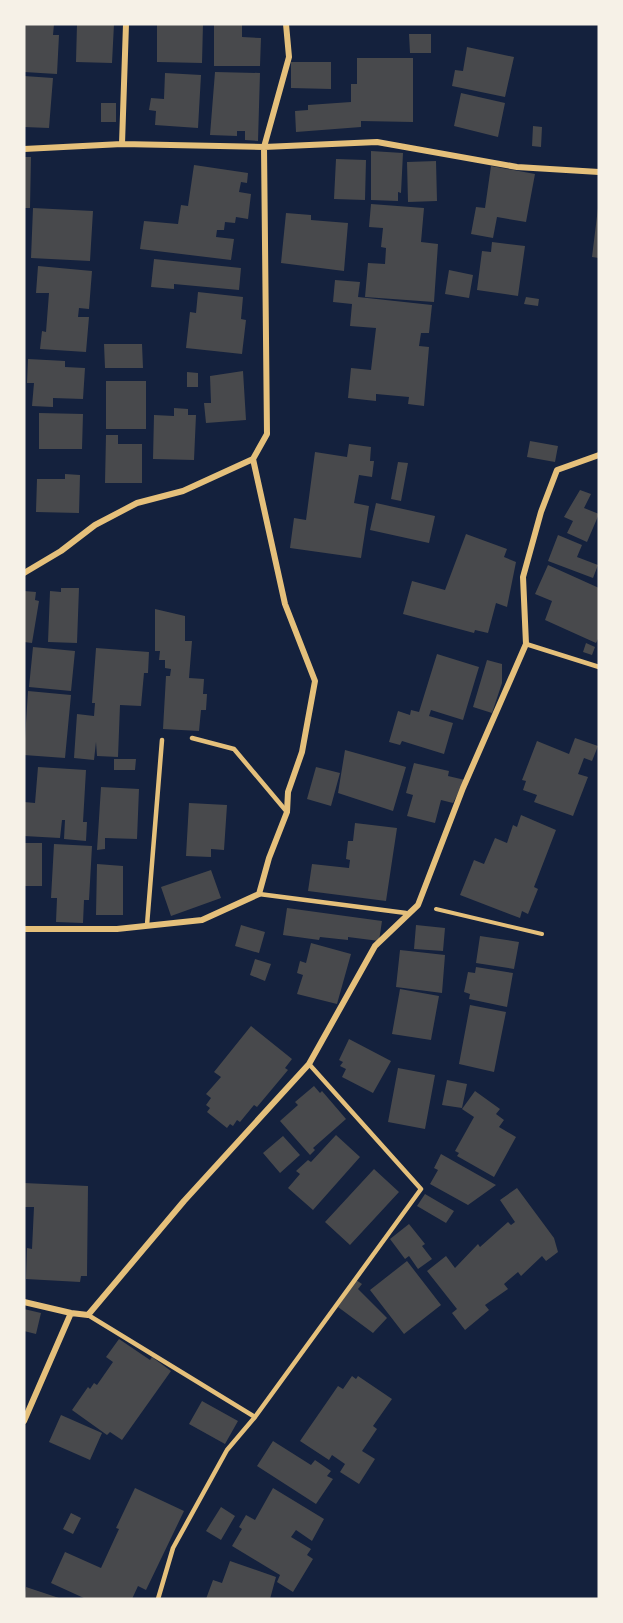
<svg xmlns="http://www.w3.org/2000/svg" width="623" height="1623" font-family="Mulish,sans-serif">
<rect width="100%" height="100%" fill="#14213d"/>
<!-- building -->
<path fill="#48494c" d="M24,24H54L53,35H59L57,74L24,72Z
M77,24H114L112,63L76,62Z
M157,24H203L202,63L157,62Z
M214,24H242V37L261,38L260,66H214Z
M409,34H431V53H410Z
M467,47L514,57L505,97L452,86L455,70L463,71Z
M357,58H413V122L361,121V127L296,132L295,111L308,110V105L351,102V84H357Z
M291,62H331V89L291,88Z
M215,72L260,73L258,141L245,140V131H237V136L210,135Z
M165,73L201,75L198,128L155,125L156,111L149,110L151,98L164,99Z
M24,76L53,78L49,128L24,127Z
M461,93L505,103L498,137L454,126Z
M101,103H116V122H101Z
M533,126L542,127L541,147L532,146Z
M371,151L403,153L401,193L398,192V201L371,200Z
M24,157H31L30,208H24Z
M336,159L366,160L365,200L334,199Z
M436,161L437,201L408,202L407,162Z
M194,165L248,173L247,183L241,182L239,192L251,194L248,219L236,217L235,223L225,222L224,230H217L216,237L234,239L231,260L140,249L144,221L178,224L181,205L188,206Z
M491,166L535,174L526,222L497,217L493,238L471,234L476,207L485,208Z
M371,204L424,208L421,242L438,244L434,302L365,297L368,263L385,264L386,248L381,247L383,228L369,227Z
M33,208L93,211L90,261L31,258Z
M598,208H599V258L592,257Z
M286,213L311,215V220L348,223L344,271L281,263Z
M492,242L525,246L518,296L477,290L482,251L491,252Z
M154,259L241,268L239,290L174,284V289L151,287Z
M38,266L92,271L89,309L79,308L78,317H89L86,352L40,349L42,331L46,332L49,293H36Z
M449,270L473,275L469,298L445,294Z
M335,280L360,282L358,297L432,305L429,333H421L419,346L429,347L424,406L408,404L409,397L376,394V401L348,398L351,368L371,370L376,328L350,326L352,304L333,302Z
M198,292L243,297L241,319L246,320L242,354L186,348L190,312L196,313Z
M526,297L539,299L538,306L524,304Z
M104,344H142L143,368H105Z
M28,359L65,361V367L85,368L83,399L53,398V407L32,406L34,383H27Z
M243,371L246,420L206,423L204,403H211L210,376Z
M187,372L198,373V387H187Z
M106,381H146V429H106Z
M174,408L188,409V415H196L194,460L153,459L154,415L174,416Z
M39,413L83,414L82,449H39Z
M106,435H118V444H142V483H105Z
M530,441L558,446L555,462L527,457Z
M349,444L371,447L370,461H374L372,477L359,475L354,503L369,506L361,558L290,548L294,518L306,520L315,452L347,457Z
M398,462L408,463L401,501L391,499Z
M65,474L80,475L79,513L36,512L37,479H65Z
M580,490L591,494L584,508L599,514L587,542L567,533L573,521L564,517Z
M376,503L435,516L429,543L370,530Z
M466,534L507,549L504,557L516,562L507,607L496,603L488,633L475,630L474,633L403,614L412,581L445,590Z
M558,535L582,545L577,557L598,565L593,578L548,561Z
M548,565L599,588V637L596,643L545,620L552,601L535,594Z
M61,588H79L77,643L48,642L50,591L61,592Z
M24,591L36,592L35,600L39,601L32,643L24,642Z
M155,609L185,616V641H192L189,678L204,679L203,694H207L206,710H201L199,731L163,729L166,676H170L171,669L165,668V660H159L160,651H155Z
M586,643L595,647L592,655L583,652Z
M33,647L75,651L71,691L29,687Z
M96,648L149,652L148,673H144L141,706L120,705L118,757L97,756L96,742L94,760L74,758L77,714L94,716L95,703H92Z
M437,654L479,667L463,720L431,710L429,716L453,723L444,754L402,741L400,745L389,742L398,711L410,715L411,710L419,712Z
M487,660L502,664V683L492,713L473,707Z
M28,691L71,695L65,758L24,755Z
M575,738L598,746L592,761L584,758L578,774L588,777L573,816L534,802L537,795L523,790L526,781L522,780L537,741L569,754Z
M345,750L406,767L393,811L338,793Z
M114,759H136L135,770H114Z
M414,763L449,771L448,776L465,780L453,803L441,800L435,823L407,816L413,795L406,793Z
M38,767L86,770L83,822H87L86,841L64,839L65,820H62L60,838L24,836V802L35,803Z
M316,767L340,773L331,806L307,799Z
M101,787L139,789L137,839L105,838V849L97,850Z
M189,803L227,805L224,850L211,849V857L186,856Z
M521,815L556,830L534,887L538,889L528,914L522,911L520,918L460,895L474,860L484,864L495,838L507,843L513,825L517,827Z
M355,823L397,828L386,901L308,891L312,864L349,868L350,860L346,859L348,841H353Z
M24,843H42V886H24Z
M54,844L92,846L89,900H84L83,923L56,922L57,898H51Z
M97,864L123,866V915H96Z
M211,870L221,898L171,916L161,887Z
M287,908L382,921L379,941L348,937V940L320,937L319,940L283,935Z
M241,925L265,932L259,953L235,946Z
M416,925L445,928L443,951L414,949Z
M480,936L519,942L514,969L476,963Z
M311,943L351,954L337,1004L297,994L303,975L297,973L300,961L306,963Z
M400,950L445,955L442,993L396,987Z
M255,959L271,964L265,981L250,975Z
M476,967L513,973L507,1007L469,999L470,994L464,992L468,972L475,973Z
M400,989L439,996L431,1040L392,1034Z
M470,1005L506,1012L494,1072L459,1064Z
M251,1026L292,1059L285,1068L288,1070L257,1107L254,1105L240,1122L237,1120L233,1126L230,1124L227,1128L207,1112L210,1108L206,1105L211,1098L206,1094L221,1077L214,1072Z
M349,1039L391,1061L373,1093L342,1077L346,1069L340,1066L343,1062L339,1060Z
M398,1068L435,1075L425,1129L388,1122Z
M447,1080L467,1084L462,1108L442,1105Z
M314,1086L320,1093L322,1091L346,1119L313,1148L315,1150L310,1155L280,1121L298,1105L295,1102Z
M475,1091L500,1109L496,1114L504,1120L499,1127L516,1137L494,1177L457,1156L459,1153L455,1151L474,1117L462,1109Z
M336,1135L360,1157L313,1210L288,1188L300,1174L296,1171L308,1160L311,1162Z
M283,1136L300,1155L280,1173L263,1153Z
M441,1154L496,1185L468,1205L430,1184L438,1170L434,1168Z
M374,1169L399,1192L350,1245L325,1222Z
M24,1183L88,1186L87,1276H81L80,1282L26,1279L27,1248L32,1249L34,1207H24Z
M517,1188L554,1238L558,1252L546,1261L542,1256L521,1276L518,1272L504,1284L508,1289L485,1305L489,1310L465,1330L452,1313L457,1309L427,1271L446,1256L455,1268L478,1244L480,1247L508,1222L511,1225L515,1222L500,1200Z
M425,1194L454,1211L446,1223L417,1206Z
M409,1224L425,1244L422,1246L432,1259L418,1269L409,1256L405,1259L390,1239Z
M407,1261L441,1305L404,1334L370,1290Z
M356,1280L362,1284L358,1289L387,1318L373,1333L338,1307Z
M24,1309L41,1313L36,1334L24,1331Z
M119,1339L150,1360L152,1357L171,1371L122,1440L110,1432L107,1435L72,1410L88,1387L90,1389L94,1383L97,1385L113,1362L106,1357Z
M352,1376L356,1379L358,1376L392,1399L373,1426L377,1429L362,1451L375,1459L359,1484L340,1472L345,1464L332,1455L329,1460L300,1441L338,1386L343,1389Z
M202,1401L238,1421L225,1444L189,1424Z
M61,1415L102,1433L90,1460L49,1442Z
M273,1441L311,1465L315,1460L331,1471L327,1476L333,1479L316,1504L257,1466Z
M135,1488L184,1511L146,1590L138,1586L132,1599H86L51,1583L65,1552L101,1568L119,1529L116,1528Z
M273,1488L324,1519L312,1541L296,1530L291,1537L311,1549L307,1555L313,1559L293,1592L277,1582L280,1575L232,1546L242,1529L239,1527L246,1515L255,1520Z
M221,1507L235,1516L221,1540L206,1531Z
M71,1513L81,1518L73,1534L63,1529Z
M230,1561L276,1577L270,1599H206L213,1580L222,1583Z
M26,1587L62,1599H24Z"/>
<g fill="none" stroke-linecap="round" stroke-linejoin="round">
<!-- path -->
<path stroke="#e5c07b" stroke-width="4" d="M436,909L542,934"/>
<!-- service -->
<path stroke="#e5c07b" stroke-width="4.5" d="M526,644L599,667
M192,738L234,749L287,812
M259,894L406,913
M147,925L162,740
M88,1315L255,1417L227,1450L173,1548L158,1599
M255,1417L421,1189L309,1064"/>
<!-- minor -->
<path stroke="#e5c07b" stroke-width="6" d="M122,144L126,24
M24,149L122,144L264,147L377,142L517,167L599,172
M24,573L61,551L95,525L137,503L183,491L253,459L267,434L264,147L289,57L286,24
M24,929H117L202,920L259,894L269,858L287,812L288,792L302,752L315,681L285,604L253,459
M24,1302L71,1313L88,1315L184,1201L309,1064L375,946L418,905L463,788L526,644L523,577L541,512L557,470L599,455
M24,1421L71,1313"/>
</g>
<!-- border -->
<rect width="623" height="1623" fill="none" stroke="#f6f1e7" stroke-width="51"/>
</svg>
